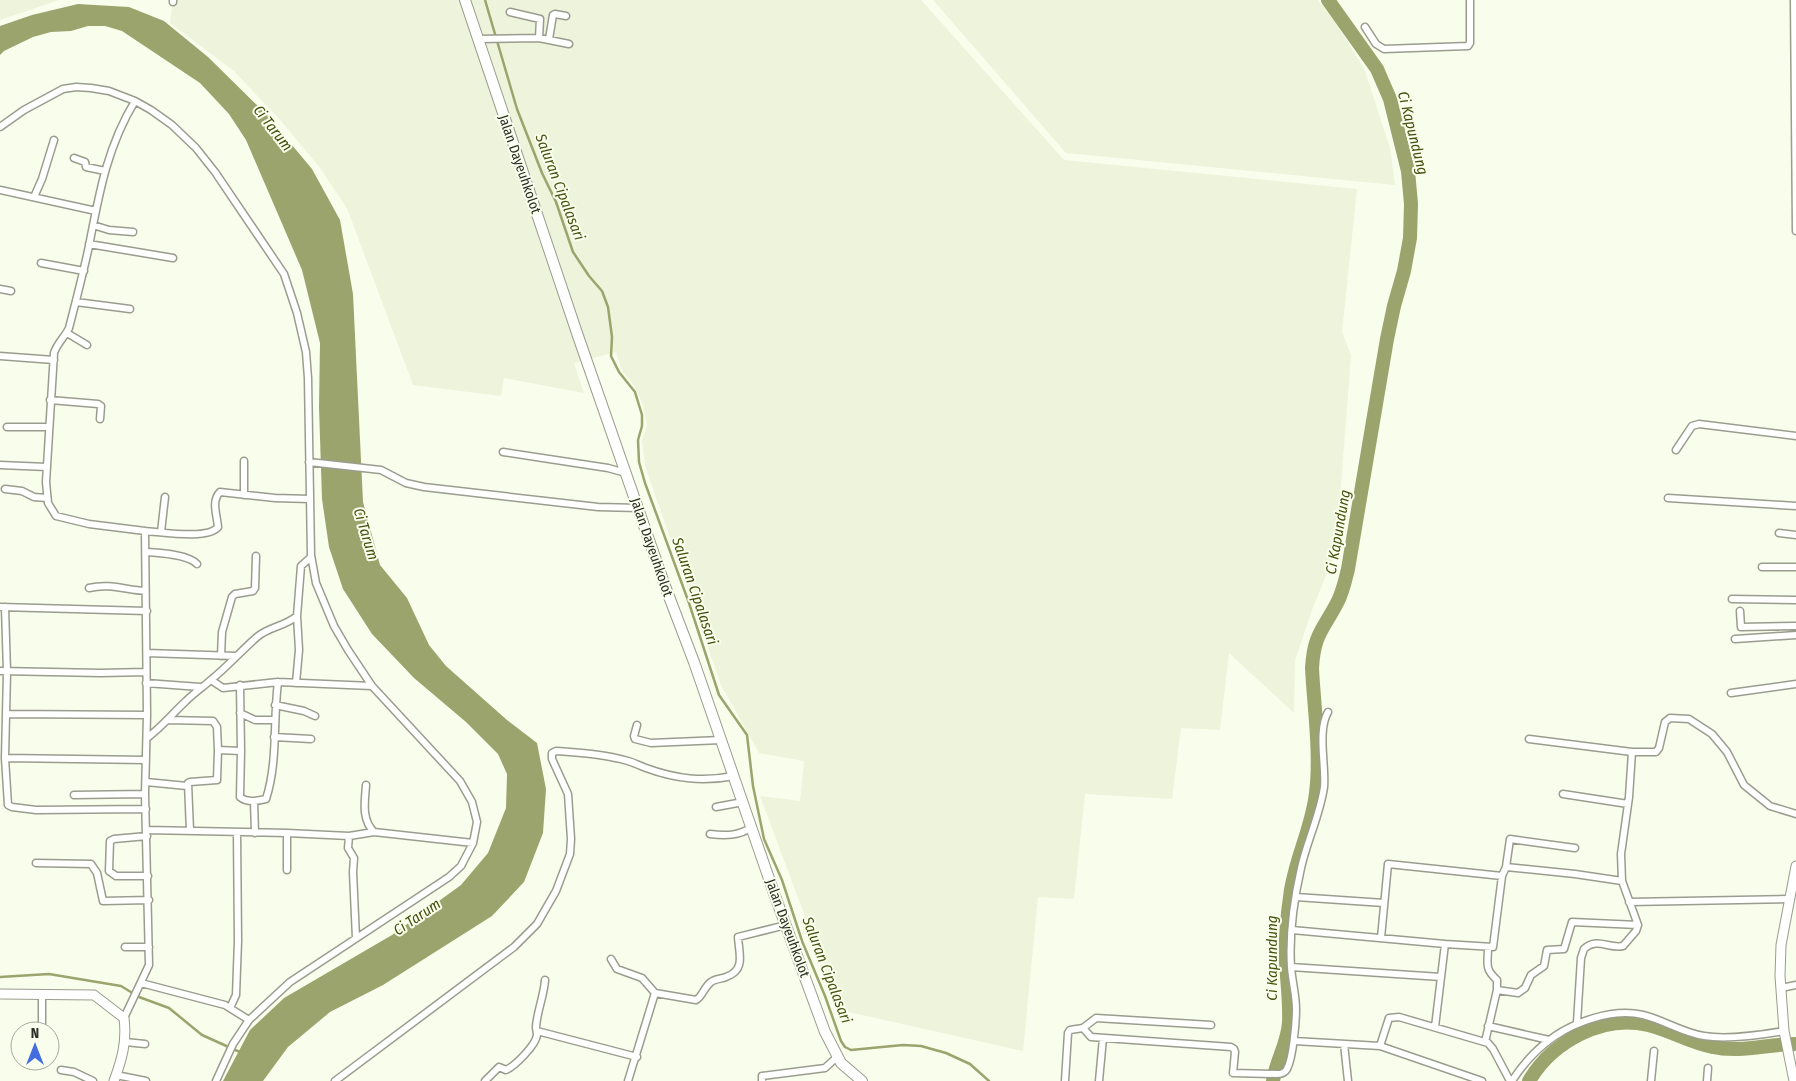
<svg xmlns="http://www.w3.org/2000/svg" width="1796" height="1081" font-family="'Fira Sans Condensed',sans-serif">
<rect width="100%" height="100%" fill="#f9fdec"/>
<!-- built -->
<path fill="#eef3db" d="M0,0H59L0,20Z
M173,0H921L1064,160L1357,189L1342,332L1351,355L1336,551L1312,610L1295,660L1294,713L1229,653L1220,730L1181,728L1172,799L1085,794L1074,899L1038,897L1023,1051L840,1010L760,796L800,801L804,761L759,753L721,685L645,466L642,441L647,425L643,405L634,385L622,371L616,352L574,363L584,393L504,378L501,396L413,385L347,208L317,164L281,121L234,71L170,23Z
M933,0H1318L1335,22L1364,68L1390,148L1395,185L1066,153Z"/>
<!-- water -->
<path fill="#9ba46d" d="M78,4L129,7L164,21L208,57L266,114L312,169L340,220L353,294L363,502L380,565L407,598L429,645L446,666L507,720L537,743L546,789L543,833L524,882L492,916L383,985L330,1012L288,1047L263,1081H223L250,1030L284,998L392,935L461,885L488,853L506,808L507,774L498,754L466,722L414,678L372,634L343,589L329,547L322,499L319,407L320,343L302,270L246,140L229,114L200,83L122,31L105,26H88L71,31L51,32L33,37L4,51L0,55V26L32,15Z"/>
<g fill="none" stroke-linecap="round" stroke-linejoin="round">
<!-- stream -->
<path stroke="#9ba46d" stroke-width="2.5" d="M485,0L517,109L542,173L556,202L573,252L589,276L602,291L608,307L612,337L611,356L619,372L635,392L642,415V426L638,440L639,462L645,483L689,603L719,695L747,735L753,786L764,839L782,880L802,941L825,996L841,1041L845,1047L851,1050L903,1045L921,1046L946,1053L970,1064L989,1081
M0,977L49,974L121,986L139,997L169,1008L202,1035L242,1053"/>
<!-- river -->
<path stroke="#9ba46d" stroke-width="14" d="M1273,1081C1276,1061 1288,1043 1289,1022C1290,1002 1287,982 1286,962C1285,940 1287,918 1290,897C1294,861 1312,829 1316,793C1321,755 1314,707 1312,668C1314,634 1323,630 1337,603C1343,592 1345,581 1348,569L1387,339L1394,306L1404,271L1410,238L1411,204L1408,171L1390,99L1377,69L1328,0
M1529,1081C1552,1042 1602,1014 1648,1025C1670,1030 1690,1043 1713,1047C1739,1053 1769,1044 1796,1044"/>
<!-- street casing -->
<g stroke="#9a9d8e" stroke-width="9">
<path id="street" d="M1794,0L1796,231
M173,2V0
M510,12L540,19L539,38
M1365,27L1376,44L1384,49L1468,46L1470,43V0
M478,39L539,38L569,44
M549,39L553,15L555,14L566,16
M0,127L24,110L63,89L76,87L91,88L109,91L135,101L151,110L172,125L196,148L215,172L284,274L297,313L306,352L308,378L311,555L316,583L334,626L348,650L372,686L460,781L472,802L477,822L473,843L461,866L449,877L290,982L249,1020L233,1044L216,1081
M74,158L85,162L86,167L105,171
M0,190L96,211
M34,197L42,179L54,140
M93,225L109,230L133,232
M89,244L173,258
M41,263L84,271
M0,289L11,291
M76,302L130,309
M67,333L87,345
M0,356L54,360
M50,400L98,404L101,406L100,419
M7,427H49
M1676,450L1692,426L1699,424L1796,436
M503,452L608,468L626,473
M244,461V495
M309,462L381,470L406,483L424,487L598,507L639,508
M0,465L47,467
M5,489L22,491L34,497L47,498
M1668,498L1796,506
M145,531C162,532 208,540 218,527C217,515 211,501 220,492L275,498L310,499
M161,532L165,497
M1779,533L1796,535
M146,552C159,553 188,554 197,564
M1762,567H1796
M89,588C110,583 126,590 145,591
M1732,599L1796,600
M0,607L147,611
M5,607L7,672L5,758L8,805L12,807L36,810L146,809
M1740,611L1741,627L1796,626
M1735,639L1796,635
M147,653L236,656
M221,656L222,632L232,597L235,594L253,591L255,588L256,556
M0,671L101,673L146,672
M211,680L223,688L278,682L372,686
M146,683L200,687
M296,683L299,650L297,616L301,566L311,557
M1731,693L1796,684
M275,705L304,711L315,716
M240,713L255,720H274
M6,714L147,715
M168,720L213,721L217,727L218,750L241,751L240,685
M637,725L634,736L635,739L651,743L721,740
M274,737L311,739
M147,738C162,727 172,714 186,701C194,693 203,687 212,679C228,666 242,650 257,637C270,626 284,627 297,616
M1529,739L1632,752H1656L1659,748L1665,722L1670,718L1689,719L1712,734L1727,752L1744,785L1770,806L1796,814
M241,751L240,797C247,803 257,801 266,799C278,762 273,721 278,682
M5,758L146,760
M146,782L187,786
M366,785C365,801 361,819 374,832
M1563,794L1628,804
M74,795L145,794
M254,801L255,833
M716,807L743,802
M147,830L287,833L349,836L374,832L473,843
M190,831L188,783L190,782L217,780L218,750
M710,834C725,836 739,836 752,827
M147,836L114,839L110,841L109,871L116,876H148
M349,836L348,848L354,858L353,872L356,938
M36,863L91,864L97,873L103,901L149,900
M1506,867L1510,839L1575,848
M287,870V833
M1296,897L1384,903
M1629,902L1789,899
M1292,930L1445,944L1435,1027
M1381,938L1388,864L1502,876L1506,867L1575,874L1622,881
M1445,944L1493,947L1502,876
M125,947H149
M1488,947C1488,964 1484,968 1497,980V990L1518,993L1525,988L1531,975L1544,966L1547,950L1564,949L1572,922L1638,925
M611,959L617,969L642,978L655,993L696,1000C703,996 704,987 711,982C715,979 721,979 726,977C746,970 739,954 738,937L786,925
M1291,967L1441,977
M141,983L225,1005L249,1020
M1781,988L1796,985
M42,995V1031
M230,1008L236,995L238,941L237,832
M124,1018L149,965L145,794L147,715L145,531L89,524L56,516L48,503L46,482L54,353C57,343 65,337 69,328C76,301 83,274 89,246C99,194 107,147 135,101
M1577,1023L1581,958L1584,949C1597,937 1609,949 1623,946L1636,931L1638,925L1622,881L1621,854L1629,797L1632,752
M1488,1026L1549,1040
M1083,1028L1096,1018L1211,1025
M537,1031L637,1057
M1294,1041L1380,1046L1482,1081
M125,1042L145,1044
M1485,1042L1497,990
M1344,1044L1348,1081
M1380,1046L1389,1018L1399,1017L1488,1043L1493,1049L1510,1081
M61,1070L74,1072L93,1081
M116,1075L146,1081
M335,1081L514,947L537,924L556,891L570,854L571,839L568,794L552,759V753L556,751C580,753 604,754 628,761C635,763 640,766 646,768C676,779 703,782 734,776
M485,1081L499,1067L506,1070C515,1066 536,1045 537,1035C537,1032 536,1030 536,1027C537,1011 544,996 545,980
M628,1081L655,993
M762,1081V1076L825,1068L837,1057
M1065,1081L1068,1033L1070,1030L1083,1028L1091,1037L1231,1047L1234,1049L1235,1052L1233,1073L1277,1074C1281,1074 1285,1073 1287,1069C1293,1058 1296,1022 1296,1009C1296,995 1292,981 1291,967C1289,935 1294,899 1301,868C1307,841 1320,815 1324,787C1326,766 1317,731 1328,712
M1099,1081L1103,1038
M1512,1081C1532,1050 1559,1028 1594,1018C1611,1013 1626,1011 1643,1015C1664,1020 1683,1033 1704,1036C1728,1040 1761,1035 1784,1031
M1651,1081L1654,1051
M1707,1081L1708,1068"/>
</g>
<!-- secondary casing -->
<g stroke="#9a9d8e" stroke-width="11">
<path id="secondary" d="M0,994L94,995L124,1018C127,1042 122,1059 114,1081
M1794,1081L1784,1031L1780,976L1781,945L1796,866"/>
</g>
<!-- primary casing -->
<g stroke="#9a9d8e" stroke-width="12">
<path id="primary" d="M465,0L578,336L665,586L694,662L775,896L825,1032L841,1063L862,1081"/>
</g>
<!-- street -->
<use href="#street" stroke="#fff" stroke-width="6"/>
<!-- secondary -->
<use href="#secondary" stroke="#fff" stroke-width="9"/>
<!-- primary -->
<use href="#primary" stroke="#fff" stroke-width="10"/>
</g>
<g text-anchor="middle" stroke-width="4" stroke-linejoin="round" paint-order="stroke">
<!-- street labels -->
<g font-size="14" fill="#2c2d27" stroke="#f9fdec">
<text transform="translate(520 164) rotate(71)" y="5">Jalan Dayeuhkolot</text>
<text transform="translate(652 547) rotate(71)" y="5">Jalan Dayeuhkolot</text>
<text transform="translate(788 928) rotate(70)" y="5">Jalan Dayeuhkolot</text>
</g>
<!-- water labels -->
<g font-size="15" font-style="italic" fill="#474f0e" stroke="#f9fdec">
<text transform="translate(273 128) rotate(52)" y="5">Ci Tarum</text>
<text transform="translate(1413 133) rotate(76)" y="5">Ci Kapundung</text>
<text transform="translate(560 187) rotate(69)" y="5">Saluran Cipalasari</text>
<text transform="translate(1338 532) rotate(-80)" y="5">Ci Kapundung</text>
<text transform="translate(366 534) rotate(73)" y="5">Ci Tarum</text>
<text transform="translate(695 591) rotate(71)" y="5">Saluran Cipalasari</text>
<text transform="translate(417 917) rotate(-34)" y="5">Ci Tarum</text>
<text transform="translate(1272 958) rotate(-90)" y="5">Ci Kapundung</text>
<text transform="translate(827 970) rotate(69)" y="5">Saluran Cipalasari</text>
</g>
</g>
<!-- north arrow -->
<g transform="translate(35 1046)"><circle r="24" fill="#f9fdec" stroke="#a7aa9d"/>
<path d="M0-4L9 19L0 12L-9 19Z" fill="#456ddf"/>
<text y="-8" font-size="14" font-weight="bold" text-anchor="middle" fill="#2c2d27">N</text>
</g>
</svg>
